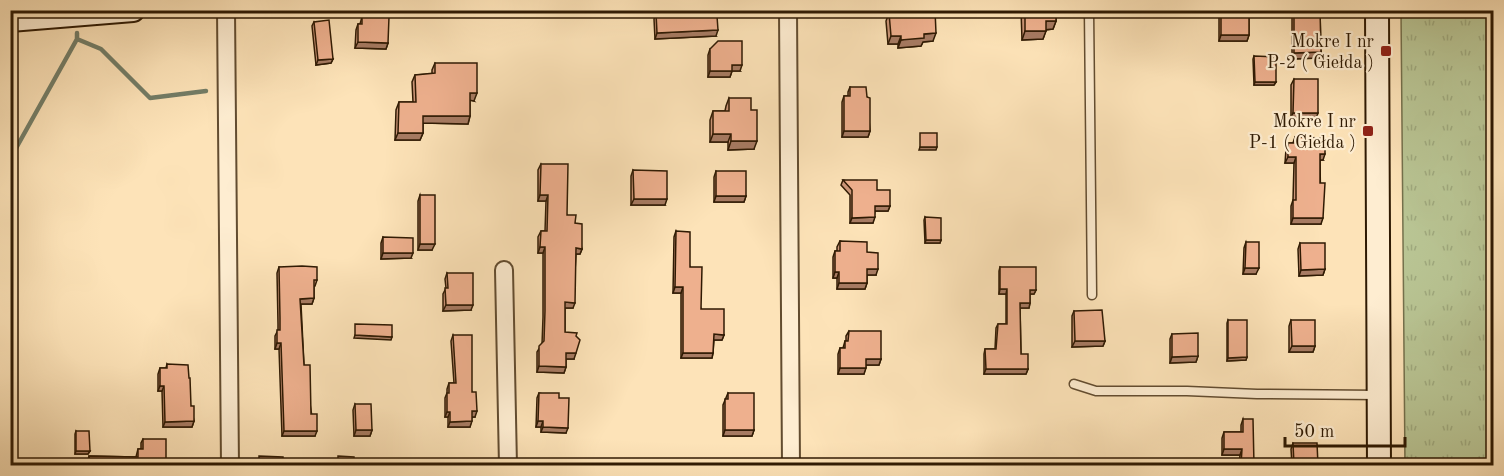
<svg xmlns="http://www.w3.org/2000/svg" width="1504" height="476" font-family="'Old Standard TT',serif">
<defs>
<pattern id="grass-tufts" width="24" height="20" patternUnits="userSpaceOnUse" patternTransform="scale(1.5)"><rect width="24" height="20" fill="#b9c594"/><path d="M3 7l-1-3M5 7V3M7 7l1-3M15 17l-1-3M17 17v-4M19 17l1-3" fill="none" stroke="#9fa97e"/></pattern>
</defs>
<rect width="100%" height="100%" fill="#fde3b8"/>
<filter id="stains"><feTurbulence type="fractalNoise" baseFrequency=".00333" numOctaves="4"/><feColorMatrix values="0 0 0 0 .2 0 0 0 0 .09 0 0 0 0 .02 0 0 0 .5 -.17"/></filter>
<radialGradient id="worn" r=".72"><stop offset=".6" stop-color="#630" stop-opacity="0"/><stop offset="1" stop-color="#630" stop-opacity=".3"/></radialGradient>
<!-- grass -->
<path fill="url(#grass-tufts)" stroke="#74704c" stroke-width="1.5" d="M1401,11H1493V465H1405Z"/>
<g fill="none" stroke-linecap="round" stroke-linejoin="round">
<!-- stream -->
<path stroke="#737d67" stroke-width="4.5" d="M77,33V39L101,49L150,98L206,91
M10,159L77,39"/>
<!-- lane casing -->
<g stroke="#624c30" stroke-width="11">
<path id="lane" d="M1089,10L1092,295
M1074,384L1096,391H1187L1257,394L1379,395"/>
</g>
<!-- street casing -->
<g stroke="#624c30" stroke-width="20">
<path id="street" d="M226,10L230,466
M788,10L791,466
M504,270L508,466"/>
</g>
<!-- secondary casing -->
<g stroke="#2f1a03" stroke-width="26">
<path id="secondary" d="M1377,10L1379,466
M10,20L133,10"/>
</g>
<!-- lane -->
<use href="#lane" stroke="#feedd1" stroke-width="8"/>
<!-- street -->
<use href="#street" stroke="#feedd1" stroke-width="16"/>
<!-- secondary -->
<use href="#secondary" stroke="#feedd1" stroke-width="22"/>
</g>
<!-- wall -->
<path fill="#cd977a" stroke="#2f1a03" stroke-width="1.5" d="M907,10H935L933,41L923,42L921,46L898,48V44H888L886,21L889,13L907,11Z
M1021,10H1056V21L1053,29L1046,30L1043,39L1022,40Z
M1219,10H1249V35L1247,41H1219Z
M1292,10H1320L1321,52L1319,58L1292,59Z
M656,13L694,17L716,36L655,39L654,19Z
M362,17L388,43L386,49L355,48L356,30L358,24H360Z
M314,22L333,59L331,63L316,65L312,26Z
M710,49L740,71H732L730,77H708V55Z
M1254,56L1276,82L1274,85H1254L1253,59Z
M435,63L474,101L470,100V116L468,124L423,123V133L420,140H395L396,110L399,102H413L412,82L415,75L432,74V70Z
M1294,79L1316,119L1291,118V85Z
M850,87L867,97L870,131L868,137H842V102L844,96H848V92Z
M729,98L754,149L728,150V142H710V120L713,111H725L726,106Z
M1295,137L1323,160H1320L1321,224H1291V206L1293,200L1294,163H1285L1286,149L1288,143H1293Z
M541,164L567,215L575,223L582,249L580,254H576L573,308H565V332L574,359H566V367L564,373L537,372V352L542,344L543,317V253H538V237L541,231H545L546,201H538V170Z
M633,170L665,205H631V176Z
M716,171L746,196L744,202H714V177Z
M843,180L877,190L890,206L888,211H875L873,223H850V195L841,185Z
M420,195L432,250H418V201Z
M925,217L941,240L940,243H925L924,220Z
M676,231L690,267L701,309L724,335L722,340H714L713,353L712,358H681V293H673L674,237Z
M383,237L411,258L381,259V243Z
M840,241L867,252L876,275H867V283L865,289H837V278H833V257L835,251H837V247Z
M1246,242L1256,274H1243L1244,248Z
M1300,243L1325,269L1323,275L1299,276L1298,249Z
M279,267L317,280L315,286H314V298L312,304H301L304,365L315,436H282L279,349H275V336L278,330V324L277,273Z
M1000,267L1036,290L1034,294H1030V303L1029,308H1020L1021,354L1028,369L1026,374H984V354L985,349H995L996,328L998,324H1006V294H999V271Z
M447,273L471,310L443,311V294L446,288L445,279Z
M1074,311L1105,341L1103,346L1072,347V316Z
M1228,320L1247,357L1246,360L1227,361V323Z
M1291,320L1315,346L1313,352H1289V326Z
M849,331L881,359L879,365H866L864,374H838V354L840,348H843L845,341H846V336Z
M1172,334L1198,356L1196,362L1170,363V339Z
M453,335L472,392L475,417H472L470,427H448V417H445V398L447,393V389L449,383H454L451,341Z
M167,364L191,406L194,421L192,427H163L162,391H158V374L160,368H166Z
M539,393L559,398L566,433L541,432V427H536L537,398Z
M728,393L754,430L752,436H723V405Z
M355,404L372,430L370,436H354L353,410Z
M1243,419L1254,465H1239L1240,455H1222V438L1224,432H1241V425Z
M76,431L90,451L88,454H75V434Z
M143,439L165,465H88V460L89,456L136,457L138,449H141V443Z
M1293,443L1318,465H1292L1291,449Z"/>
<!-- shaded-wall -->
<path fill="#a77b63" stroke="#2f1a03" stroke-width="1.5" d="M1046,21H1056L1053,29L1043,30Z
M718,30L716,36L655,39L657,33Z
M1025,31H1046L1043,39L1022,40Z
M936,33L933,41L923,42L921,46L898,48L901,40L924,34Z
M1221,35H1249L1247,41H1219Z
M891,36H901L898,44H888Z
M358,42L388,43L386,49L355,48Z
M1321,52L1319,58L1292,59L1294,53Z
M333,59L331,63L316,65L318,60Z
M732,65H742L740,71H730Z
M710,71H732L730,77H708Z
M1255,82H1276L1274,85H1254Z
M470,93H477L474,101L468,100Z
M1293,113H1318L1316,119L1291,118Z
M423,116H470L468,124L420,123Z
M844,131H870L868,137H842Z
M398,133H423L420,140H395Z
M713,134H731L728,142H710Z
M731,141H757L754,149L728,150Z
M920,147H937L936,150H919Z
M1320,154H1325L1323,160H1318Z
M1288,157H1296L1294,163H1285Z
M540,195H548L546,201H538Z
M716,196H746L744,202H714Z
M634,199H667L665,205H631Z
M875,206H890L888,211H873Z
M875,217L873,223H850L852,218Z
M1293,218H1323L1321,224H1291Z
M926,240H941L940,243H925Z
M420,244H435L432,250H418Z
M540,247H545L543,253H538Z
M576,248L582,249L580,254H574Z
M383,253H413L411,258L381,259Z
M1245,268H1259L1256,274H1243Z
M867,269H878L876,275H865Z
M1325,269L1323,275L1299,276L1301,270Z
M835,272H839L837,278H833Z
M839,283H867L865,289H837Z
M675,287H683L681,293H673Z
M1000,289H1007L1006,294H999Z
M1030,290H1036L1034,294H1029Z
M314,298L312,304H298L300,299Z
M565,302L575,303L573,308H563Z
M1020,303H1030L1029,308H1019Z
M446,305H473L471,310L443,311Z
M714,334L724,335L722,340H712Z
M355,335L392,337L391,340L354,338Z
M1075,341H1105L1103,346L1072,347Z
M277,343H281L279,349H275Z
M1292,346H1315L1313,352H1289Z
M566,353H576L574,359H564Z
M683,353H713L712,358H681Z
M1198,356L1196,362L1170,363L1172,357Z
M1247,357L1246,360L1227,361L1228,358Z
M866,359H881L879,365H864Z
M539,366L566,367L564,373L537,372Z
M840,368H866L864,374H838Z
M986,369H1028L1026,374H984Z
M160,386H164L162,391H158Z
M472,411H477L475,417H470Z
M447,412H450L448,417H445Z
M194,421L192,427H163L165,422Z
M472,421L470,427H448L450,422Z
M538,421H543L541,427H536Z
M543,427L568,428L566,433L541,432Z
M356,430H372L370,436H354Z
M725,430H754L752,436H723Z
M284,431H317L315,436H282Z
M1224,449H1242L1240,455H1222Z
M76,451H90L88,454H75Z"/>
<!-- building -->
<path fill="#eeb08e" stroke="#2f1a03" stroke-width="1.5" d="M910,10H935L936,33L924,34V38L901,40V36H891L889,13Z
M1025,10H1056V21H1046V31H1025Z
M1221,10H1249V35H1221Z
M1294,10H1320L1321,52L1294,53Z
M694,11V17L717,16L718,30L657,33L656,13Z
M366,16L389,17L388,43L358,42V24H362V17H366Z
M329,20L333,59L318,60L314,22Z
M718,41H742V65H732V71H710V49Z
M1254,56L1276,57V82H1255Z
M435,63H477V93H470V116H423V133H398L399,102H416L415,75L435,73Z
M1294,79H1318V113H1293Z
M850,87H866L867,97L870,98V131H844V96H850Z
M729,98H751V110H757V141H731V134H713V111H729Z
M920,133H937V147H920Z
M1295,137L1322,138V141H1325V154H1320V183H1325L1323,218H1293V200H1296V157H1288V143H1294Z
M541,164H568L567,215H576L575,223L582,224V249L576,248L575,303L565,302V332L577,333L576,336L580,340L576,353H566V367L539,366V346L544,341L545,311V247H540L541,231H547L548,195H540Z
M633,170L667,171V199H634Z
M716,171H746V196H716Z
M843,180H877V190H890V206H875V217L852,218V190Z
M420,195H435V244H420Z
M925,217L941,218V240H926Z
M676,231L690,232V267H702L701,309H724V335L714,334L713,353H683V287H675Z
M383,237L413,238V253H383Z
M840,241L867,242V252L878,253V269H867V283H839V272H835V251H840Z
M1246,242H1259V268H1245Z
M1300,243H1325V269L1301,270Z
M302,266L317,267V280H314V298L300,299L304,365H310L311,414H317V431H284L281,343H277V330H280V318L279,267Z
M1000,267H1036V290H1030V303H1020L1021,354H1028V369H986L985,349H996L998,324H1007V289H1000Z
M447,273H473V305H446L445,288H448Z
M1102,310L1105,341H1075L1074,311Z
M1228,320H1247V357L1228,358Z
M1291,320H1315V346H1292Z
M355,324L392,325V337L355,335Z
M849,331H881V359H866V368H840V348H845V341H848Z
M1198,333V356L1172,357V334Z
M453,335H472V392H476L477,411H472V421L450,422V412H447V393H449V383H456Z
M167,364L188,365L189,378H190L191,406H194V421L165,422L164,386H160V368H167Z
M539,393H559V398H569L568,428L543,427V421H538Z
M728,393H754V430H725V399H728Z
M355,404H371L372,430H356Z
M1243,419H1253L1254,465H1241L1242,449H1224V432H1243Z
M76,431H89L90,451H76Z
M143,439H166V465H90L89,456L138,457V449H143Z
M1293,443H1317L1318,465H1294Z
M259,456L283,457V465H259Z
M338,456L354,457V465H338Z"/>
<!-- markers -->
<g fill="#8f2418" stroke="#feedd1" stroke-width="2">
<rect x="1380" y="45" width="12" height="12" rx="3"/>
<rect x="1362" y="125" width="12" height="12" rx="3"/>
</g>
<g text-anchor="middle" stroke-width="4.5" stroke-linejoin="round" paint-order="stroke">
<!-- poi labels -->
<g font-size="18" fill="#2f1a03" stroke="#feedd1" text-anchor="end">
<text x="1374" y="47">Mokre I nr<tspan x="1374" dy="21">P-2 ( Giełda )</tspan></text>
<text x="1356" y="127">Mokre I nr<tspan x="1356" dy="21">P-1 ( Giełda )</tspan></text>
</g>
</g>
<!-- margin -->
<rect width="1504" height="476" fill="none" stroke="#fde3b8" stroke-width="36"/>
<rect x="12" y="12" width="1480" height="452" fill="none" stroke="#2f1a03" stroke-width="3"/>
<rect x="18" y="18" width="1468" height="440" fill="none" stroke="#2f1a03" stroke-width="1.5"/>
<!-- scale -->
<path d="M1285 437v9h120v-9" fill="none" stroke="#2f1a03" stroke-width="3"/>
<text x="1294" y="437" font-size="18" fill="#2f1a03" stroke="#feedd1" stroke-width="4.5" paint-order="stroke">50 m</text>
<rect width="100%" height="100%" filter="url(#stains)"/>
<rect width="100%" height="100%" fill="url(#worn)"/>
</svg>
